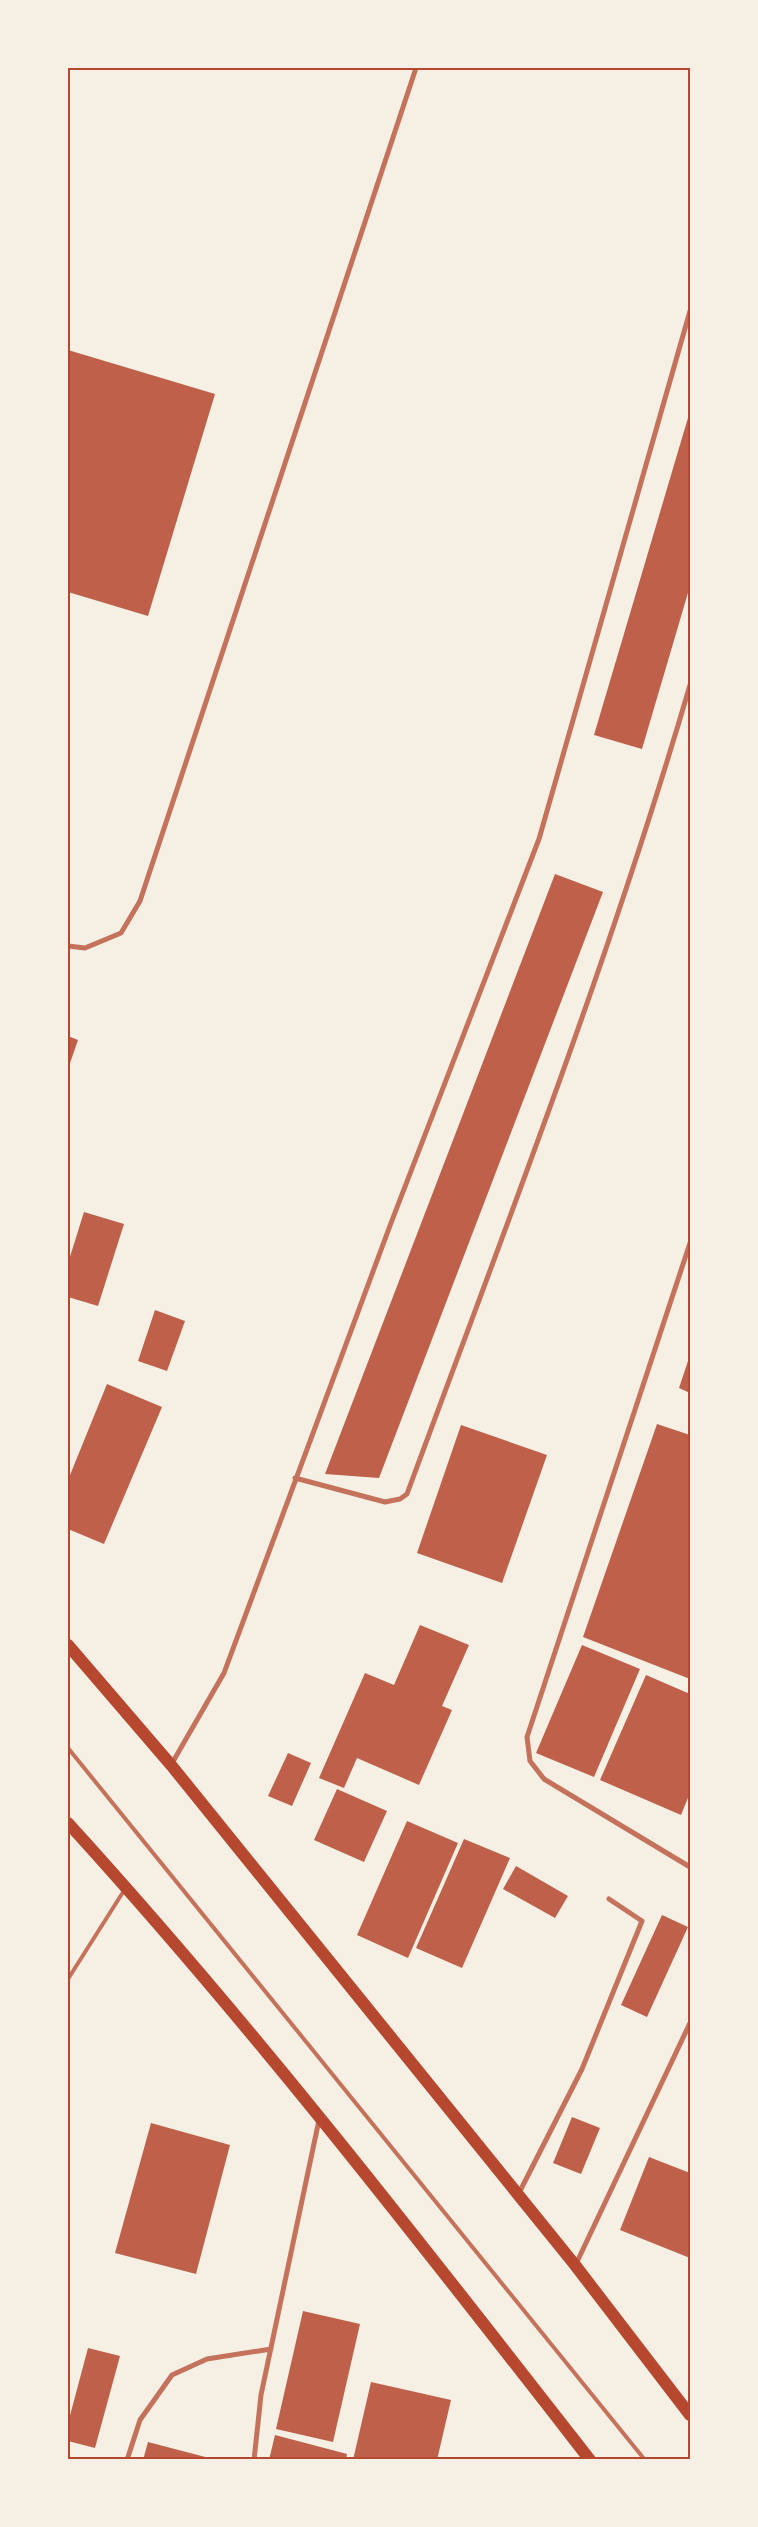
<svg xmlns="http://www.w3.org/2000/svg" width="758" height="2527" font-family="'Public Sans',sans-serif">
<rect width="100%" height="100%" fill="#f6efe4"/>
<!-- building -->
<path fill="#bf614a" d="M68,350L215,394L148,616L68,592Z
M690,411V586L642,749L594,735Z
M555,874L603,892L379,1478L325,1474Z
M68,1036L78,1040L68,1069Z
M84,1212L124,1224L98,1306L68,1297V1263Z
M155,1310L185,1321L167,1371L138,1361Z
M690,1355V1393L679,1388Z
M107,1384L162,1407L104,1544L68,1529V1480Z
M657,1424L690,1435V1679L583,1637Z
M461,1425L547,1455L502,1583L417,1553Z
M420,1625L469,1645L442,1706L452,1710L419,1785L357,1758L344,1788L319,1778L365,1673L394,1685Z
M582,1645L640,1669L594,1777L536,1753Z
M646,1675L690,1694V1793L681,1815L600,1780Z
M288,1753L311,1763L292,1806L268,1796Z
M337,1789L387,1811L364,1862L314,1840Z
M407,1821L458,1843L408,1958L357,1935Z
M464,1839L510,1858L462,1968L416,1948Z
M516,1866L568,1896L555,1918L503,1889Z
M662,1915L688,1927L647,2017L621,2005Z
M572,2117L600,2128L581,2174L553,2163Z
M151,2123L230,2145L196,2274L115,2253Z
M649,2157L690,2173V2258L620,2230Z
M303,2311L360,2324L333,2442L276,2429Z
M88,2348L120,2356L95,2448L68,2441V2423Z
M371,2382L451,2400L437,2460H353Z
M275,2435L347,2454L346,2460H269Z
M148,2442L213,2459V2460H143Z"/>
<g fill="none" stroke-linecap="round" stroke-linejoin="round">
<!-- service -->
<path stroke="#c5725c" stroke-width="4" d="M68,1748L645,2460
M68,1979L125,1889"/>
<!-- minor -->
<path stroke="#c5725c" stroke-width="5" d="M68,946L85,948L121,933L140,901L416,68
M690,1243L527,1737L530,1761L544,1779L690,1867
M295,1478L385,1502L400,1499L407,1494C506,1226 610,959 690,685
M171,1765L224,1673L391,1223L539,839L690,311
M518,2195L582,2069L642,1921L609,1899
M576,2264L690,2023
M127,2460L140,2420L172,2375L207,2359L271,2349
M254,2460L261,2395L319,2120"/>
<!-- primary -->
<path stroke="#b5482f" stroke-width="12" d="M68,1645L171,1765L575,2265L690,2415
M68,1823C253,2026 421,2243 590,2460"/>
</g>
<!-- border -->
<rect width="758" height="2527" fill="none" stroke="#f6efe4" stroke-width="138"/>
<rect x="69" y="69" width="620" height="2389" fill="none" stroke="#b5482f" stroke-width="2"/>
</svg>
